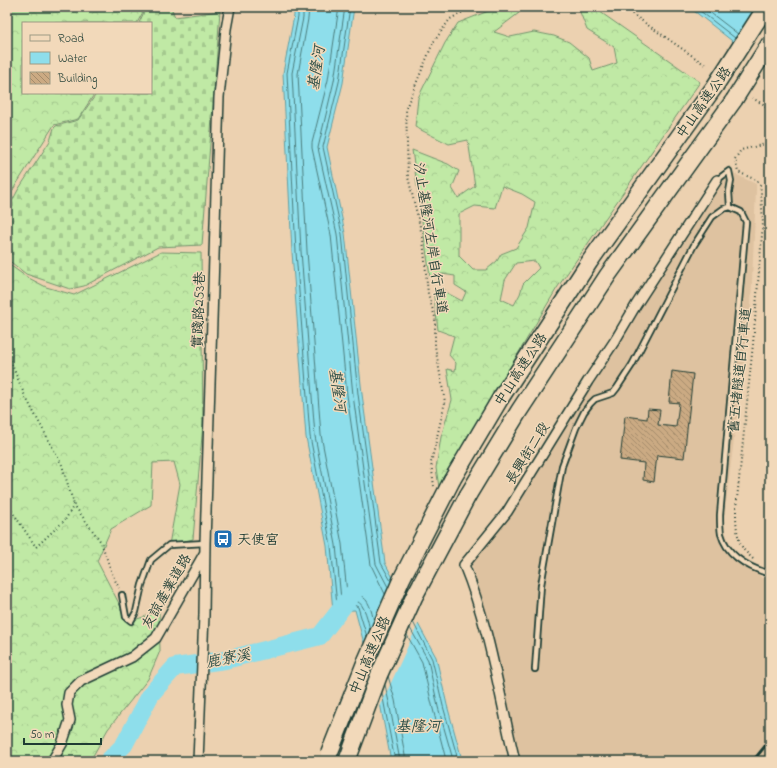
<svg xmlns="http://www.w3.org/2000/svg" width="777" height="768" font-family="'Indie Flower','LXGW WenKai TC',sans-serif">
<defs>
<pattern id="forest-crowns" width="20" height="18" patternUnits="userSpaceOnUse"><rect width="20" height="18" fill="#c0e9a5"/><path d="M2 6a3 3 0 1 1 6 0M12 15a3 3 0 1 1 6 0" fill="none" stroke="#a5c98f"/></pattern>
<pattern id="cemetery-stones" width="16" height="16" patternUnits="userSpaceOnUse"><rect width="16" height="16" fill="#c0e9a5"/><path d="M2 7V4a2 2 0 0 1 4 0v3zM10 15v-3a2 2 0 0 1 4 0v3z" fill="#a5c98f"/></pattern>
<pattern id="building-back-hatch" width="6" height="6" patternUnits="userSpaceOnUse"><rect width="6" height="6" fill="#cbaa83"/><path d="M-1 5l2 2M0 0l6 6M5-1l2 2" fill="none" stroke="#a48c6c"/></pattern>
</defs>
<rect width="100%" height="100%" fill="#ecd1b0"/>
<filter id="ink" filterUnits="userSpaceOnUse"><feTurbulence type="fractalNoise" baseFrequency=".025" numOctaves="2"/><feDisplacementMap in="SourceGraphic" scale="8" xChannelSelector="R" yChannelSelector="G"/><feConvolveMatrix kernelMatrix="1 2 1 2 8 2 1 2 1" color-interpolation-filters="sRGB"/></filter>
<g filter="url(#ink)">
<!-- built -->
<path fill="#dec2a0" d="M729,171L756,184V190L751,305L723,526L731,547L747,565L762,578L770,580V761H521L507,705L490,626L471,562L513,509L713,177Z"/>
<!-- forest -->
<path fill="url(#forest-crowns)" stroke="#70936c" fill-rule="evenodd" d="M7,7H135L143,12L137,23H23V93H95L78,119L54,125L7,199Z
M505,7H525L519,13L494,32L510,37L534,32L554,36L569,42L589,58L593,71L617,63L614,47L587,30L578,7H593L700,82L557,288L439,487L436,468L441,437L452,400L447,369L455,371L456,363L449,355L454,336L438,330L434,296L442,288L447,293L462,301L466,292L455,285V276L442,274L430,277L412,150L448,164L459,171L452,188L458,198L475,186L468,140L449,144L415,127L418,98L445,43L458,23L491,10ZM502,186L522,194L535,202L529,228L516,248L501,254L497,261L486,270H473L459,256V214L475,206L495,208ZM535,261L539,268L523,284L520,294L514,305L501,299L505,280L516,263Z
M161,252L201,253L203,424L193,539L169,545L180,484L174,462L153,463L151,505L111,529L97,561L126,617L131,621L159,612L160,651L148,679L108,729L90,761H7V263L25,276L46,287L74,295Z"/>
<!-- cemetery -->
<path fill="url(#cemetery-stones)" stroke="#70936c" d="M137,7H171L175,17L220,11L214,93L202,245L158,247L84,286L70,289L26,274L7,259V211L18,190L50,141L54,128L56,126L78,120L97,93H151V23H139L144,12Z"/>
<!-- water -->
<path fill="#8edeeb" stroke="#629ea2" d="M294,7H354L343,83L327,147L345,233L362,394L385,563L436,657L447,705L461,756L460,761H391L380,703L355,610L333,611L327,546L306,437L292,252L283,73L294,16Z
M688,7H770V71L698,14Z"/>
<!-- pier -->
<path fill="#ecd1b0" d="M770,7V66L767,71L735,46Z
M395,576L419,622L379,709L363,645Z"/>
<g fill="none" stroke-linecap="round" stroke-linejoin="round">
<!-- shore -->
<path stroke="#4b7d7d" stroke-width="1" d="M298,7V17L287,73L296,252L310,436L331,546L337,605L339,607L354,605L358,607L367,637
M303,7V18L292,73L301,251L315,436L336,545L341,600L343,601C347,601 352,600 356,601C365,603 368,622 370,630
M309,7L308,19L298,74L307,251L321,435L342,544L347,593C350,595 355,594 359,595C370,599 371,611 374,621
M339,7L328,80L312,143V148L331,235L347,395L371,565L385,594
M345,7L334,81L318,148L337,234L353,395L376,564L388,587
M350,7L339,82L323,147L342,234L358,394L381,563L391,581
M695,7L735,38
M703,7L738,34
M413,622L432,659L443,706L457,756L456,761
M410,628L428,660L438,707L452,756L451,761
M407,635L422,662L433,709L445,756V761
M388,676L395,700L406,761
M385,685L389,702L400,761
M382,693L395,761"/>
<!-- river -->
<path stroke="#8edeeb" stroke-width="18" d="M108,761L124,745L151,694L175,667L225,660L320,636L354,592"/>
</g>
<!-- building -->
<path fill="url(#building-back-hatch)" stroke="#1f3d34" d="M672,371L693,374L684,458L657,455L654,482L643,480L644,463L620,460L625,416L647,419L648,409L660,410L658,425L676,427L679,403L669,402Z"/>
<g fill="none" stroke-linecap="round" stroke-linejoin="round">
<!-- service casing -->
<g stroke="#1f3d34" stroke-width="8">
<path id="service" d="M717,180L729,171L731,181L729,192L730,207
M122,595L126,617L131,621L136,612L142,585L151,560L169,545L205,543
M535,669L541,585L562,466L576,428L584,412L590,404L595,399L613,393L617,388L632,365L694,245L712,217L723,209L730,207L741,212L746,222L720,515C720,522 720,528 721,534C727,556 750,568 770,574"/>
</g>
<!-- minor casing -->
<g stroke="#1f3d34" stroke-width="12">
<path id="minor" d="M52,761L62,744L70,720L67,705L69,693L81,681L132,657L156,638L204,554
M198,761L204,615L205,543L219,97L226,29L230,7
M515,761C499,695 490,628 464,565L507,512L588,381L616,339L636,305L717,180"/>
</g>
<!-- motorway casing -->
<g stroke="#1f3d34" stroke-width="19">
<path id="motorway" d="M452,480L500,399L590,261L715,86
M468,495L519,411L608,275L734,100"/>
</g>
<!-- path -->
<path stroke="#1f3d34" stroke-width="2" stroke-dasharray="1 3" stroke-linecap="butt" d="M622,7L707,66
M752,98L763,104L770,112
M7,353L25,396L62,465L74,505
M434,486L431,463L445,402L435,346V317L428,294L423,239L408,177L406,108L433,43L450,19L472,7
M7,504L36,547L65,520L74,505L101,542L113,576L119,588
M753,559C750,556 747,553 744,550C736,538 736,523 736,509L753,344L763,223L761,192L760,185L756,180L738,172L735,159L741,150L770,143"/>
<!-- service -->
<use href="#service" stroke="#f2d9ba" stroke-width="4.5"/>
<!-- minor -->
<use href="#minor" stroke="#f2d9ba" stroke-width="9"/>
<!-- motorway -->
<use href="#motorway" stroke="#f2d9ba" stroke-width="16"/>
<!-- rail -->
<path stroke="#1f3d34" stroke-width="3" d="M753,761L770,740"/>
<!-- motorway-bridge casing -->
<g stroke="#1f3d34" stroke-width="19" stroke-linecap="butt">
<path id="motorway-bridge" d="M715,86L766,7
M734,100L770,43
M329,754L365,663L402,578L452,480
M347,761L379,675L414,597L468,495"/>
</g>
<!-- motorway-bridge -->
<use href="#motorway-bridge" stroke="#f2d9ba" stroke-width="16"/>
</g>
</g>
<!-- icons -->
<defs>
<g id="bus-square" transform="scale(1)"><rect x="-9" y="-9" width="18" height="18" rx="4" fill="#1f6fb2" stroke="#f2d9ba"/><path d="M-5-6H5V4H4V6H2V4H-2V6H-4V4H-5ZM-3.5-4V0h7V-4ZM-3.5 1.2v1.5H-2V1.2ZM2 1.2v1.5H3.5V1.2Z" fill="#fff"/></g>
</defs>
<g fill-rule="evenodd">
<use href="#bus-square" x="223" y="539"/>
</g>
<g text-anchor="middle" stroke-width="3" stroke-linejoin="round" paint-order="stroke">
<!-- street labels -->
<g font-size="14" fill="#1f3d34" stroke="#f2d9ba">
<text transform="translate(703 102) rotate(-55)" y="5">中山高速公路</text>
<text transform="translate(431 238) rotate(81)" y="5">汐止基隆河左岸自行車道</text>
<text transform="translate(198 310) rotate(-88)" y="5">實踐路253巷</text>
<text transform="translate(520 369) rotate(-57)" y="5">中山高速公路</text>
<text transform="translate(739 370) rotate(-84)" y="5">舊五堵隧道自行車道</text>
<text transform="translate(527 453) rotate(-58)" y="5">長興街二段</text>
<text transform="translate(166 591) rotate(-60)" y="5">友諒產業道路</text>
<text transform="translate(369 655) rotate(-67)" y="5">中山高速公路</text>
</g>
<!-- poi labels -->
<g font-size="14" fill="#1f3d34" stroke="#f2d9ba" text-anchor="start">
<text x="237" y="544">天使宮</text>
</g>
<!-- water labels -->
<g font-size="15" font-style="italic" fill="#2a4d46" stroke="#f2d9ba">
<text transform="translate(316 68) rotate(-81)" y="5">基隆河</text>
<text transform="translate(338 390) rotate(82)" y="5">基隆河</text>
<text transform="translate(228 658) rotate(-11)" y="5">鹿寮溪</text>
<text x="418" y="731">基隆河</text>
</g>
</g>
<!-- margin -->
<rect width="777" height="768" fill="none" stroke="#f2d9ba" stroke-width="24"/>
<rect x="12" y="12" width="753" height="744" fill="none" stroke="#1f3d34" stroke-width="1.5" filter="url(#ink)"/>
<!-- legend -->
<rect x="22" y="22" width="130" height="72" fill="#f2d9ba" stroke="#9e9b84"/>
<rect x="30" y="35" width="20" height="6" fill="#f2d9ba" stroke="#9e9b84"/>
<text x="58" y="42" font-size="12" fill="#1f3d34">Road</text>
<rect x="30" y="52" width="20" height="12" fill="#8edeeb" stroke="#9e9b84"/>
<text x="58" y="62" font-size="12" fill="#1f3d34">Water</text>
<rect x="30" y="72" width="20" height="12" fill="url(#building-back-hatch)" stroke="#9e9b84"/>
<text x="58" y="82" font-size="12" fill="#1f3d34">Building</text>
<!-- scale -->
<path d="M24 738v6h77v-6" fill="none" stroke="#1f3d34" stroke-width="2"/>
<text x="30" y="738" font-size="12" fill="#1f3d34" stroke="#f2d9ba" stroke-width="3" paint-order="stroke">50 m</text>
</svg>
